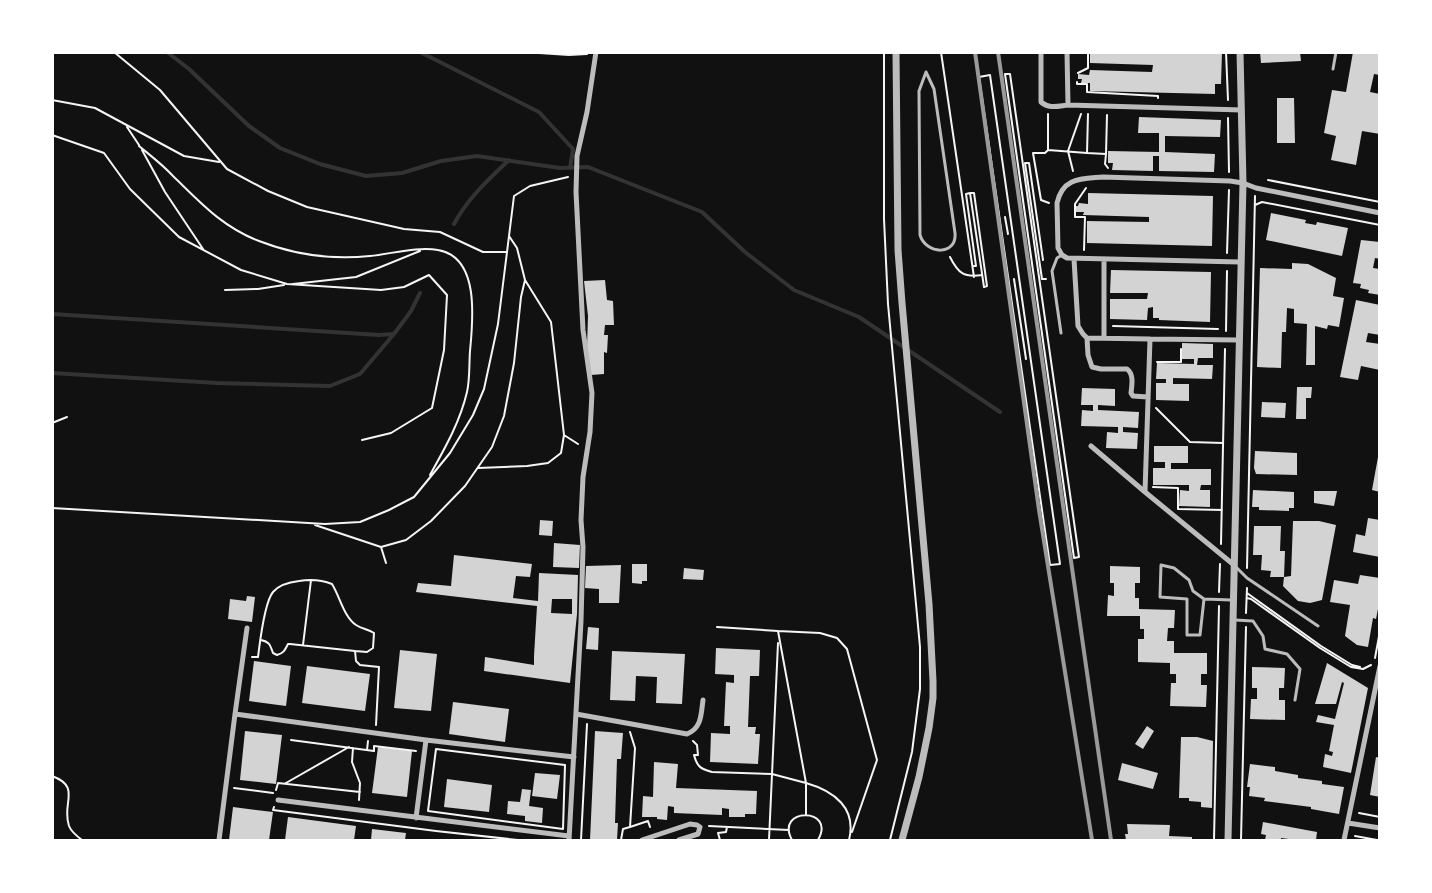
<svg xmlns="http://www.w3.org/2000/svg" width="1432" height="893" font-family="Merriweather,serif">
<rect width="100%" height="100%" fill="#111"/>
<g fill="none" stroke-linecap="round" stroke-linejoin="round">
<!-- stream -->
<path stroke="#333" stroke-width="4" d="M167,52L189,69L249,126L280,148L320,164L366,176L402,173L441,161L477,156L560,168L588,167L702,212L745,252L794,290L859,317L1000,412
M420,52L539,112L573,149L570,168
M454,224C467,199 489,179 509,160
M52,314L379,335L393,334
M52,373L217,383L330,386L360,374L394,334L411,311L420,293"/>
</g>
<!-- building -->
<path fill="#d3d3d3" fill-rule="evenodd" d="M1090,52H1222L1221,84H1215V94L1090,91V83H1081L1082,79H1078V74L1089,75L1090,70L1152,72L1153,65L1090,63Z
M1260,52H1300L1301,61L1261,63Z
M1353,52H1380V75L1374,74L1370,92L1380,94V134L1362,131L1356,165L1331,160L1336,136L1324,133L1332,90L1346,92Z
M1277,98H1294L1295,143H1277Z
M1139,117L1221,120L1220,137L1165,136V152L1215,154L1214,172L1159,171V156H1153V171L1112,170L1113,163H1108V151L1159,152V133H1138Z
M1088,193L1213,196L1212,246L1087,243V221L1149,222V217L1083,215L1084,212H1076V206H1078L1079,203L1088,204Z
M1271,213L1306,220L1305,223L1316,225L1317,222L1348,228L1342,256L1266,240Z
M1361,240L1380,242V259L1375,258L1373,268L1380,269V295L1368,293L1369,290L1360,288L1361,284L1353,283Z
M1292,263L1308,264L1336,278L1333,296L1344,298L1339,327L1328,325L1327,329L1315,326V365H1306L1307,324L1294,323V309L1287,308L1286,332H1282L1281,368L1257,367L1260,268L1292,269Z
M1111,270L1211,272L1210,322L1159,320V318H1153V307L1148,308L1147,320L1110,319V299H1147L1148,293H1110Z
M605,280L607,300L613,301L614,325H605L604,335H608L607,353L604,352V374L591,375L587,347L588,316L584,281Z
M1356,300L1380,305V335L1368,333L1366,342L1380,344V370L1361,366L1358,380L1340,377Z
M1182,343L1213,344V358H1198L1197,365H1213L1212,379L1173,378V384H1189V401L1156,400V383H1166V379H1156L1157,363L1194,364V359H1182Z
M1297,387H1312L1311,398H1306V419H1296Z
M1082,388L1115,389V406L1098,405V410L1139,412L1138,428L1123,427V432L1138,433L1137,449L1106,448L1107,432L1118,433V427L1081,426L1082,410L1093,411V405H1081Z
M1262,402L1286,403L1285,418L1261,417Z
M1154,446H1188V463H1171V469H1211V485H1201L1200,490H1210V507L1179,506L1180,490L1189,491V485H1153V468H1165V462H1154Z
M1255,451L1297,453V475L1256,474L1254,468Z
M1378,457H1380V492L1372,490Z
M1253,490L1294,492V508H1289V511L1259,510V507H1252Z
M1314,491H1337L1334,506L1314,503Z
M1368,518L1380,520V557L1353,552L1356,534L1365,536Z
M540,520L553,521L552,536L539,535Z
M1293,521H1319L1336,525L1322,600L1310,603L1298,601L1283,586L1284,577L1291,576Z
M1254,526H1281L1280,551H1285L1284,577H1270L1271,571L1261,570L1262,555H1253Z
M554,543L580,545L579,568L553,567Z
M454,555L532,564L530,577L516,576L513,598L538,601L539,573L578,575L577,614L570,683L484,671L485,657L534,665V656L537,606L416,592L418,583L451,586ZM552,599H572V614L551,613Z
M632,564H647V581H642V584L632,583Z
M621,565L619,603H599V589L585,588L586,566Z
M1110,566L1140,567V583H1135V598H1139V609L1175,610L1174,628H1168L1167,641H1174V653H1207V674H1201V685H1207L1206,707L1170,706L1171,683H1176V674H1170V663L1138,662V639H1144V629H1140V616H1107L1108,595L1114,596V583H1110Z
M684,568L704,570L703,580L683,579Z
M1360,575L1380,578V599L1376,619L1373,618L1368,647L1357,645L1345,636L1350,605L1330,602L1334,580L1358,584Z
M247,596L255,597L252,622L228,619L230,599L246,601Z
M588,627L599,628L598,650L586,649Z
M716,648L760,650L759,676H750L748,727H756L755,734H760L758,764L710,762L711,733L730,734V726H724L726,682L734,683V675L715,674Z
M400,650L437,654L431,711L394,708Z
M612,651L685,654L682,704L656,703L657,677L636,676L635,701L610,700Z
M254,661L291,666L286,706L249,701Z
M1327,663L1368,688L1351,773L1323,767L1325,754L1332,756L1333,752L1329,751L1334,725L1316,722L1318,715L1335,719L1344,683L1342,682L1336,704H1315Z
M307,666L370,674L365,711L302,703Z
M1252,667L1285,668L1284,688H1279V700H1285V720L1250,719L1251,699H1257V688H1252Z
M453,702L509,709L505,742L449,734Z
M1147,726L1154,731L1143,749L1135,744Z
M245,731L282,735L276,784L240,780Z
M595,731L623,733L621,759H617L615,823H618L617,840H590Z
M1181,737H1197L1213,741L1212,808L1201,807V802L1189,801V798H1179Z
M378,747L412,751L407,797L372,793Z
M1376,757L1380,758V797L1370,795Z
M654,762L678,764L676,788L757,791L756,814H745V817H729V809L722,808V815L674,813V807L668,806L667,820L657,819V817H642L643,796L653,797Z
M1122,763L1158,773L1153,789L1118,780Z
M1250,764L1275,767V771L1298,775V778L1322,781V784L1344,787L1339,814L1311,809V807L1264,801L1265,798L1249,796L1250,787H1247Z
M535,773L560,775L557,799L532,796Z
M447,779L492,785L489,812L444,807Z
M522,789L531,790L529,806L543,808L542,823L525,821V816L507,814L508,801L520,802Z
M233,807L273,812L269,840H229Z
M288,817L356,826L354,840H285Z
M1263,822L1317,832L1316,840H1296L1281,838V840H1265L1266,835L1261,834Z
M1127,824L1170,825L1169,836L1192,837V840H1126L1125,834H1128Z
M372,829L406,833L405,840H371Z"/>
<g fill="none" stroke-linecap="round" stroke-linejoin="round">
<!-- path -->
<path stroke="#f5f5f5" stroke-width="2" d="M114,52L160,90L227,169L268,191L307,207L404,229L440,232L483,252H507
M524,52L569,55L587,54
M884,52V219L888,304L920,647V689L912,752L890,840
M941,52L974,277
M1226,52L1228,100
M1078,73L1088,68V52
M1005,74H1010L1079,557L1074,558Z
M990,75L1060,564L1050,565L979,77Z
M1077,82V84H1087V92L1158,96V98
M52,100L95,108L184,156L219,162
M1048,114V150L1087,153
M1088,114L1087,153L1106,154L1107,115
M1228,118L1229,172
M127,127L139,145
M52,135L104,153L130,189L179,237L241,270L287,284L381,290L404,287L429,275L447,295L444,350L432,408L391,433L362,440
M139,146C151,156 163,165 173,176C200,202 222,227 259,241C295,255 332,260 370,256C391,254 418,246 438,250C480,257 473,320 470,351C469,364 470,379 467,392C460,422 445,448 430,475
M142,150L165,192L203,249
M1048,150L1045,153H1033L1041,200L1049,203
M1106,154L1105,164L1108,168
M1073,171L1068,151L1081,114
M1268,180L1380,202
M970,193H974L987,286L984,287
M1255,205L1262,202L1380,225
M1005,217L1008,234
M509,236L517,248L525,280L551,322L564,435L578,444
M1084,250L1085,217H1075V204L1086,188
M1227,253L1229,190
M950,257C958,273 964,278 982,275
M1043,260L1029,163H1025L1042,279H1046
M974,266H976L966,194L970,193L984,287
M1014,279L1026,359
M293,284L356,277L420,251
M225,290L258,289L284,285
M1113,326L1218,329
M1226,331L1227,271
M1157,362H1181V349
M1156,408L1190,442L1223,443
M52,423L67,417
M478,468L527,466L548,463L561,453L564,435
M1153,487L1178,488V509L1222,510
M52,508L325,524L360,522L389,510L414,497L450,453L473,415L484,389L498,324L514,196L530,186L568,177
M315,525L381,547L386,563
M1221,544L1225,349
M381,547L406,540L431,521L465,486L492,447L504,416L514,363L521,297L525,280
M1247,568L1255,196
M1219,592L1220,564
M1247,593L1321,646L1352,665L1360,667
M1247,598L1251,599L1320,648L1351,667L1363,669L1371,665
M1246,613L1247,588
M717,627L778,631L806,783C834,791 857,808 849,840
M778,631L820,633L837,638L847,649L877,760L852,832
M261,640C270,642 270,645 273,653L277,655C284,653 285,650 288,644H290L355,651L356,661L360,665L379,667L376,725
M303,645L311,580
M252,657H258C260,642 264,603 273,592C279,585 290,582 299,581C311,579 322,580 332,584C340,597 344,617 356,625C362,629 368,629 374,633L373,648L367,652L355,651
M1375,658L1380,631
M630,732L635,748L630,827L648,821L650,827
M291,740L374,751V746L416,751
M693,741L697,745L698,755H694C697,767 701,769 712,772L772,774L806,783V814
M353,748L352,762L360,783L359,800
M436,749L565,765L563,829L428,811Z
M367,750L368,741
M52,776C82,787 61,803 69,826C71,831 78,837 82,840
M286,783L349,747
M234,788L273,793
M276,790L278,783L360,792
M274,807L273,810L436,831L518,840
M1359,813L1380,817
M709,826L789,830
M1355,836L1377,840
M581,840L587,724
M621,840L623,829L630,827
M720,840L718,833L726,832L727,827
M769,840L778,643
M792,840C774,807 837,807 818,840
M1214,840L1219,606
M1241,840L1246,627"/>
<!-- service -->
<path stroke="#bcbcbc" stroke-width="3" d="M1333,69L1336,52
M926,72L934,89L955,233C957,256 926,255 920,235L919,91Z
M1061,333L1052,271L1057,258L1062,255
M1235,566L1247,578L1318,626
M1204,599L1193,591L1189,580L1174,568L1161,565L1160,597L1187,599V635H1200L1204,599L1231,600
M1235,620L1253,621L1263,636L1265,649L1287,654L1300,669L1295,700"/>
<!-- minor -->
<path stroke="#bcbcbc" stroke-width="5" d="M1041,52V102C1049,109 1058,106 1068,105L1242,110
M1067,52L1068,105
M1074,259L1078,326L1083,334L1087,338L1150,339
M1240,262L1067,258L1062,255L1058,248L1057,203C1063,177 1081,179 1103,177L1230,181L1243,183L1256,188L1380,213
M1087,338L1088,355L1092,367L1101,369H1127C1134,374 1132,385 1131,393L1133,396L1148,397
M1104,338V259
M1091,446L1145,492
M1234,565L1145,492L1150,339L1239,340
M247,628L235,714L426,740L574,757
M576,714L687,734C702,728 701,714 703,700
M278,800L569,836
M416,818L426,740
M1348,823L1380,828
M219,840L235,714
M569,840L581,621L583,547L581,520L583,477L590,432L592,393L583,330L576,192L577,156L587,112L596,52
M642,840L690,824L697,825L700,827L698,834L679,840
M1344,840L1380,666"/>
<!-- tertiary -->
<path stroke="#bcbcbc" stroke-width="7" d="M896,52L898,250L902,303L929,604L933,681V698L929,728L919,777L902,840
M1228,840L1243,183L1240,52"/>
<!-- rail -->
<path stroke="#9a9a9a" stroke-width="4" d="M975,52L1039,510L1092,840
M998,52L1111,840"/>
</g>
<!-- border -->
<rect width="1432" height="893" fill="none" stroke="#ffffff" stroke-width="108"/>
</svg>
